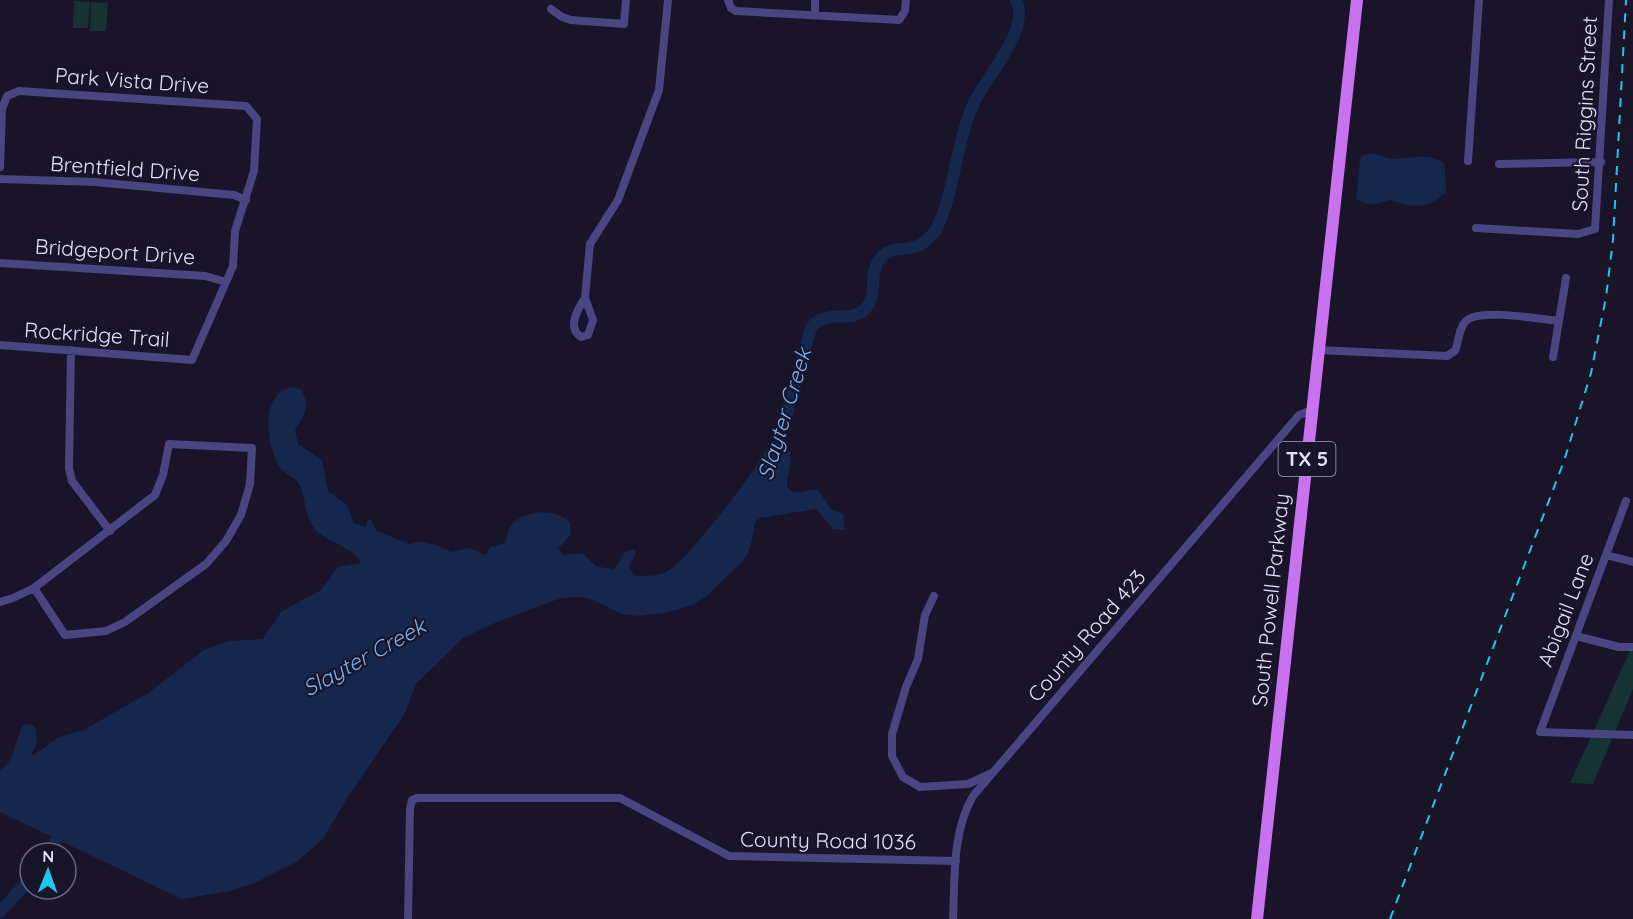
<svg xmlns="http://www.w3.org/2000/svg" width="1633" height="919" font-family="Quicksand,sans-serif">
<rect width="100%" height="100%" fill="#191429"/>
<!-- green -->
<path fill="#173233" d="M74,1L90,2L88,28H73Z
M91,2L108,3L106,31H90Z
M1633,644V689L1593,784L1570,783Z"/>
<!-- water -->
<path fill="#15274c" d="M1373,153C1379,155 1387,158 1393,159C1411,159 1431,151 1445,165L1446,192C1428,209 1413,209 1391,200C1374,204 1373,207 1356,199L1360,160L1363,155Z
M293,387L300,389C311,402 305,417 295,429L298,444L322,460L328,491L347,505L354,523L366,527L368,520H371L376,530L408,544L420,542L437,545L451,552L470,548L485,555L491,547L504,543C507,539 507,534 509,529C519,510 556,506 570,523L571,534L558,549L564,555L582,553L596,566L614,570L625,552L634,549L636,552L629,567L634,575C642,577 658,576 666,572C687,562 756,470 769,446L780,443C804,451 779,482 790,490C797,496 809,488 818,490L831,509L843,514L845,530L833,529L816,509L760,518L755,522L750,549L743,561L708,595L692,605L665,613L639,616L622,614L594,600L579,597L561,598L499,621L463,638L416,684L404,715L347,798L323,839L296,862L255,883L230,891L182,899L0,812V770C16,761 14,740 23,725L31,724L36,728L37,744L31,754L34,755L59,737L84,730L148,693L204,650L228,641L263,639L281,612L321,590L338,567L361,563C353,546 325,542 314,528C303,514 307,497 299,484C295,477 284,474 279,466C266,445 259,392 293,387Z"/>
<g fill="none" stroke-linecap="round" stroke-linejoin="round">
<!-- river -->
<path stroke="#15274c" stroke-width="12" d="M774,459L811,328C827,307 850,325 865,309C879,294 868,274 879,260C890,245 902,252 917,246C924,244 929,237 935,232C956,191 955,140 976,99C989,74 1031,27 1016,0
M48,853L57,839L70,832
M0,912L30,879"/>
<!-- minor -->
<path stroke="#4a4483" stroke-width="8" d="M728,0L731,8L736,11L899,20L905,11L906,0
M551,9L562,17L571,20L624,24L626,0
M815,15V0
M1468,161L1479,0
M1499,164L1601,162
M0,167L2,109L7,96L19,91L246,106L257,119L254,171L235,231L233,266L192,360L0,345
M0,179L95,182L234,195L246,200
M1476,228L1578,234L1595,229L1609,0
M0,263L205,276L226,282
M585,298C577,310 567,328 581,337L588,335L593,320L585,298L590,244L618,200L659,90L668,0
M71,350L69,468L72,481L110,531
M1318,350L1447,356L1455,351C1459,342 1458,329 1466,321C1479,308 1540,319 1559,321
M1553,357L1566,278
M1626,501L1540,732L1633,735
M1606,555L1633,562
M934,596L925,615L918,659L906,687L892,734V756L903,777L920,787L968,784L992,773
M0,602L13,598L34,588L155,495L163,475L169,444L252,448L250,484L241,515L226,541L206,564L125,622L106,631L65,635L34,588
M1576,636L1619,647H1633
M408,919L410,809L412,800L417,798H620L729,856L956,861
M953,919C955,878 952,832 973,796L1299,415L1312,410"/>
<!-- primary -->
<path stroke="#c972f0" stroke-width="12" d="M1257,919L1357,0"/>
<!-- rail -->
<path stroke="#1fc8e8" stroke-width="2" stroke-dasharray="9 8" stroke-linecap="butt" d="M1390,919L1564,461L1591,373L1606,297L1613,240L1626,0"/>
</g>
<g text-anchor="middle" stroke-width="4.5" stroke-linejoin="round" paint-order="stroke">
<!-- shield labels -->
<rect fill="#191429" stroke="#a7a2bd" stroke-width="1.5" x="1278.5" y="442" width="57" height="34" rx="4.5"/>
<g font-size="20" font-weight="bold" fill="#e4dffc">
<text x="1307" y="466">TX 5</text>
</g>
<!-- street labels -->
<g font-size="21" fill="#e4dffc" stroke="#191429">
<text transform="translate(132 81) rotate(4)" y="7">Park Vista Drive</text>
<text transform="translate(1585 114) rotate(-87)" y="7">South Riggins Street</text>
<text transform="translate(125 169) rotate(4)" y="7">Brentfield Drive</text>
<text transform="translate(115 252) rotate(4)" y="7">Bridgeport Drive</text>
<text transform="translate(97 335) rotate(4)" y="7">Rockridge Trail</text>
<text transform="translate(1271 600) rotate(-84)" y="7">South Powell Parkway</text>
<text transform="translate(1566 610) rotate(-69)" y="7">Abigail Lane</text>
<text transform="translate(1087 636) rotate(-49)" y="7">County Road 423</text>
<text transform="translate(828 841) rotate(1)" y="7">County Road 1036</text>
</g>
<!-- water labels -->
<g font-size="22" font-style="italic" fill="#78b2f1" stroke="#191429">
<text transform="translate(784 414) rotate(-73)" y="8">Slayter Creek</text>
<text transform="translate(364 657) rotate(-29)" y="8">Slayter Creek</text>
</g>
</g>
<!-- north arrow -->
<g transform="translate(48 871) rotate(1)"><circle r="28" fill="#191429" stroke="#6a657d" stroke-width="1.5"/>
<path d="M0-4.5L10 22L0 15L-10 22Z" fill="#1fc8e8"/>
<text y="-9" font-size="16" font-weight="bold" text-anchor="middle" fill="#e4dffc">N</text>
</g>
</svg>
